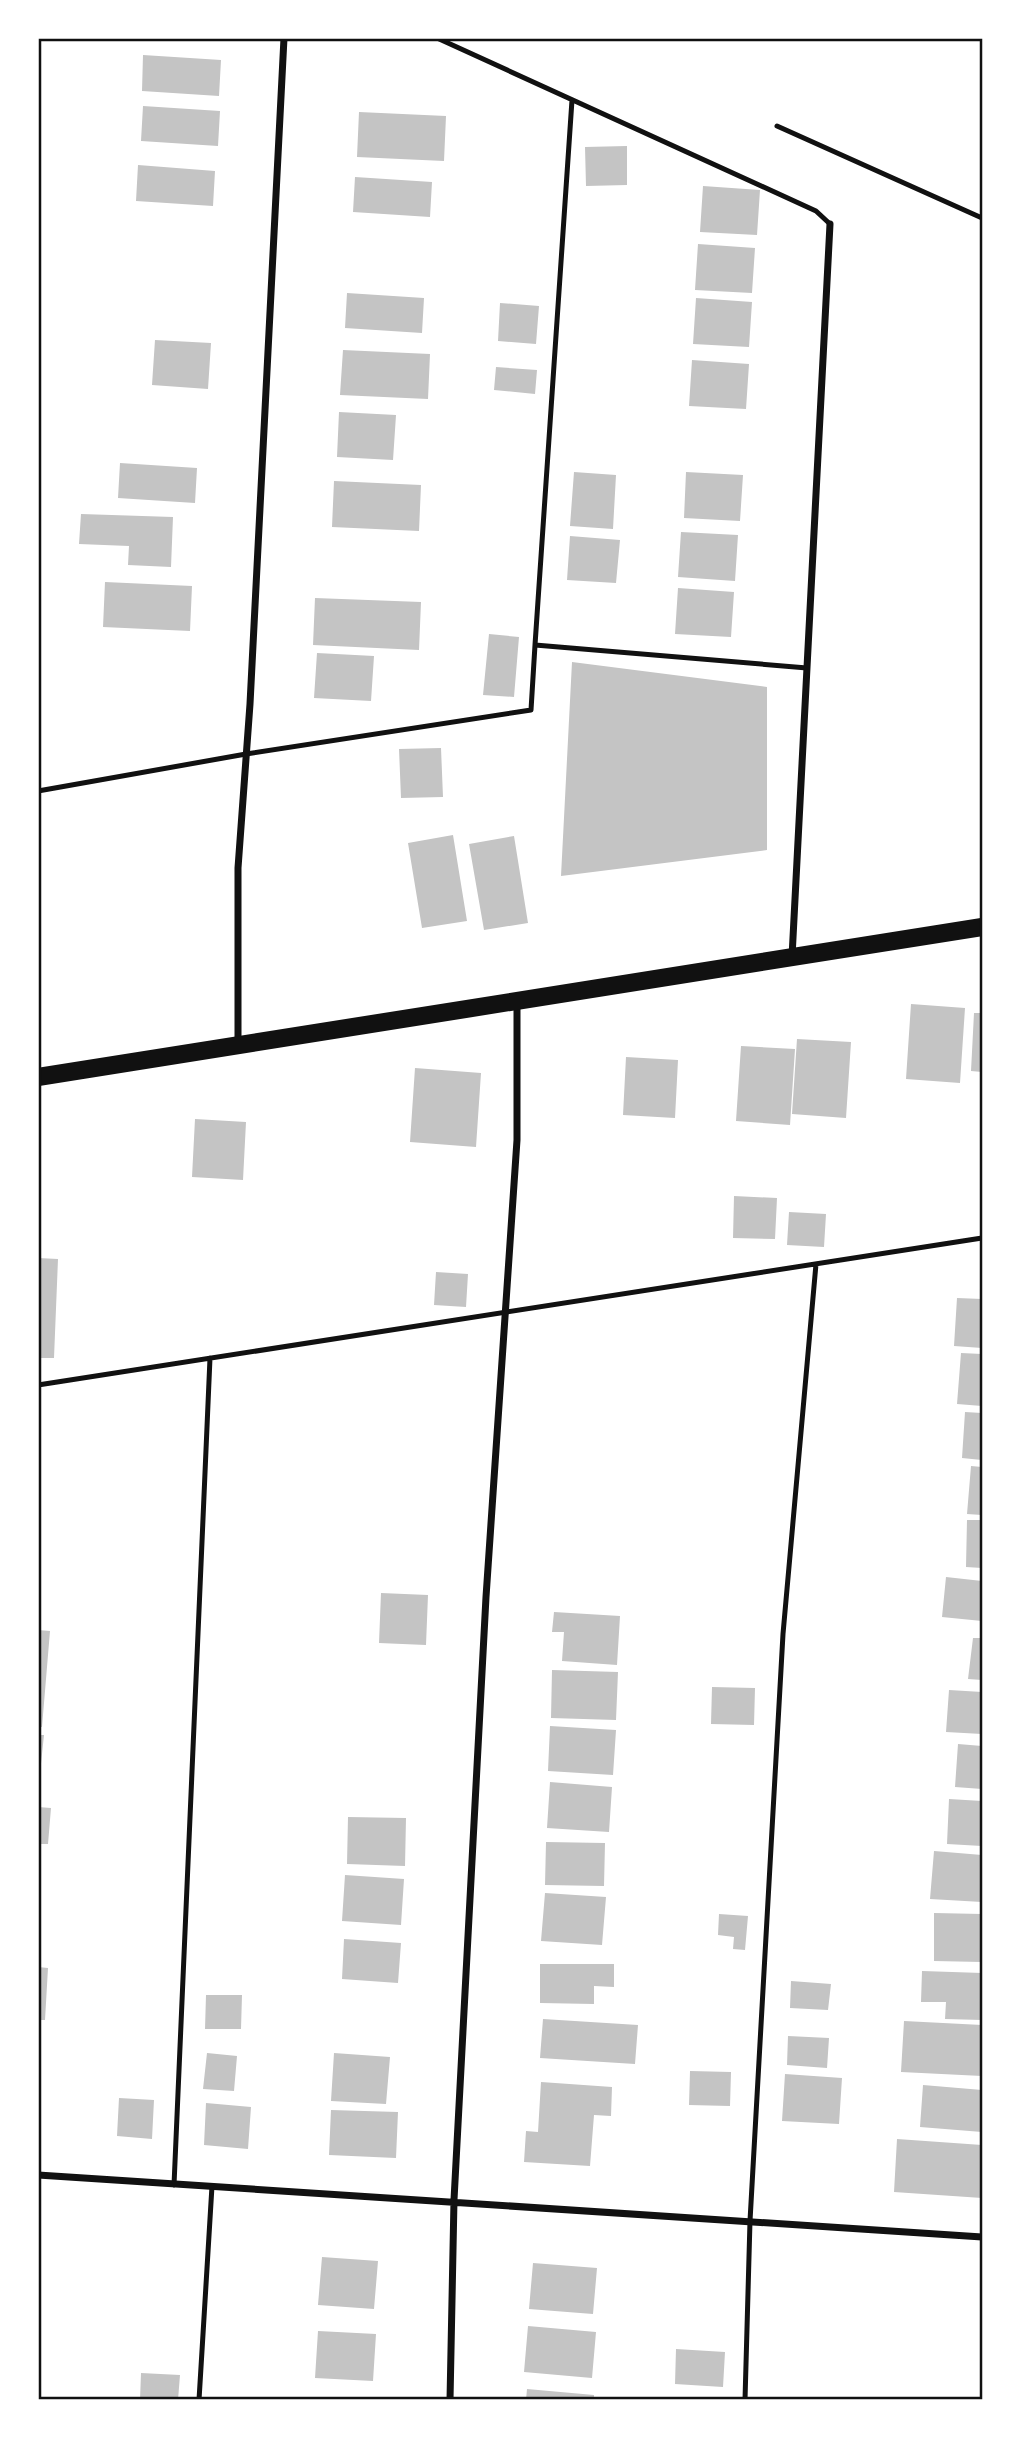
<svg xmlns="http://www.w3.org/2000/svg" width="1021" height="2438" font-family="'Fira Sans Condensed',sans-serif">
<rect width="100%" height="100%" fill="#fff"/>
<!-- building -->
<path fill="#c4c4c4" d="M143,55L221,60L219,96L142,91Z
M143,106L220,111L218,146L141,141Z
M359,112L446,116L444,161L357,157Z
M627,146V185L586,186L585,147Z
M138,165L215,171L213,206L136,201Z
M355,177L432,182L430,217L353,212Z
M703,186L760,190L757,235L700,232Z
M698,244L755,248L752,293L695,290Z
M347,293L424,298L422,333L345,328Z
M696,298L752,302L749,347L693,344Z
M500,303L539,306L536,344L498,341Z
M155,340L211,343L208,389L152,385Z
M343,350L430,354L428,399L340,395Z
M692,360L749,364L746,409L689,406Z
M496,367L537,370L535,394L494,390Z
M339,412L396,415L393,460L337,457Z
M120,463L197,468L195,503L118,498Z
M574,472L616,475L613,529L570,526Z
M686,472L743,475L740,521L684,518Z
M334,481L421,485L419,531L332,527Z
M81,514L173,517L171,567L128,565L129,546L79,544Z
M681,532L738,535L735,581L678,577Z
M570,536L620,540L616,583L567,580Z
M105,582L192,586L190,631L103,627Z
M678,588L734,592L731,637L675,634Z
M315,598L421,602L419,650L313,645Z
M489,634L519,637L514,697L483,695Z
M317,653L374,656L371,701L314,698Z
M572,662L767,687V850L561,876Z
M441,748L443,797L401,798L399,749Z
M453,835L467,921L422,928L408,843Z
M514,836L528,923L484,930L469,844Z
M911,1004L965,1008L960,1083L906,1079Z
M974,1013H982V1072L971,1071Z
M797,1039L851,1042L846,1118L792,1114Z
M741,1046L795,1049L790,1125L736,1121Z
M626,1057L678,1060L675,1118L623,1115Z
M415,1068L481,1073L476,1147L410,1142Z
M195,1119L246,1122L243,1180L192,1177Z
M734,1196L777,1198L775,1239L733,1238Z
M789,1212L826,1214L824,1247L787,1245Z
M38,1258L58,1259L54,1358H38Z
M436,1272L468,1274L466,1307L434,1305Z
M957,1298L982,1299V1348L954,1346Z
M961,1353L982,1354V1406L957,1404Z
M965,1412L982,1413V1460L962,1458Z
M971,1466L982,1467V1515L967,1514Z
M967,1520H982V1568L966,1567Z
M946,1577L982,1581V1621L942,1617Z
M381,1593L428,1595L426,1645L379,1643Z
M554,1612L620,1616L617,1665L562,1661L564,1632H552Z
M38,1630L50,1631L42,1727H38Z
M973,1638H982V1680L968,1679Z
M552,1670L618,1672L616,1720L551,1718Z
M712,1687L755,1688L754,1725L711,1724Z
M949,1690L982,1692V1734L946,1732Z
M550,1726L616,1730L613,1775L548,1771Z
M38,1735H44L40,1773H38Z
M958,1744L982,1746V1789L955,1787Z
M550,1782L612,1787L609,1832L547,1828Z
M949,1799L982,1801V1846L947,1844Z
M38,1807L51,1808L48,1844H38Z
M348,1817L406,1818L405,1866L347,1864Z
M546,1842L605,1843L604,1886L545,1885Z
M934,1851L982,1855V1902L930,1899Z
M345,1875L404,1879L401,1925L342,1921Z
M545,1893L606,1897L602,1945L541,1941Z
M934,1913L982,1914V1962L934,1961Z
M719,1914L748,1916L745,1950L733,1949L734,1937L718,1935Z
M344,1939L401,1943L398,1983L342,1979Z
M540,1964H614V1987L594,1986V2004L540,2003Z
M38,1967L48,1968L45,2020H38Z
M922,1971L982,1973V2020L945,2019L946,2002H921Z
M791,1981L831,1984L828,2010L790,2008Z
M206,1995H242L241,2029H205Z
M543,2019L638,2025L635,2064L540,2058Z
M904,2021L982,2025V2076L901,2072Z
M788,2036L829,2038L827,2068L787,2065Z
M207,2053L237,2056L234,2091L203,2089Z
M334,2053L390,2057L386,2104L331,2101Z
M690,2071L731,2072L730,2106L689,2105Z
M785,2074L842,2078L839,2124L782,2121Z
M541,2082L612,2087L611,2116L594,2115L590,2166L524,2162L526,2131L538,2132Z
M923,2085L982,2090V2132L920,2127Z
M119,2098L154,2100L152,2139L117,2136Z
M206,2103L251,2107L248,2149L204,2145Z
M331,2110L398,2112L396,2158L329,2155Z
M897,2139L982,2145V2198L894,2192Z
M322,2257L378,2261L374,2309L318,2305Z
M533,2263L597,2268L593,2314L529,2309Z
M528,2326L596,2332L592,2378L524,2372Z
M318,2331L376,2334L373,2381L315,2378Z
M676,2349L725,2352L723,2387L675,2384Z
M141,2373L180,2375L178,2400H140Z
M527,2389L594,2395V2400H526Z"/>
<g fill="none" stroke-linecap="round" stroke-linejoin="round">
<!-- service -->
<path stroke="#111" stroke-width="5" d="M437,38L816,211L830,224
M777,126L982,218
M535,645L572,100
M38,791L246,754L531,710L535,645L807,668
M38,1385L982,1238
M174,2185L210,1358
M199,2400L212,2186
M745,2400L750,2221L783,1634L816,1264"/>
<!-- minor -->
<path stroke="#111" stroke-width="7" d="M792,957L830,224
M238,1046V868L250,704L284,38
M38,2175L982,2237
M450,2400L454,2200L486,1597L517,1140V1003"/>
<!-- primary -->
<path stroke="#111" stroke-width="18" d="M38,1077L982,927"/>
</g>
<!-- border -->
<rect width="1021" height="2438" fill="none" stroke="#ffffff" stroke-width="80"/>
<rect x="40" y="40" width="941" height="2358" fill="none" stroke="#111" stroke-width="2.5"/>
</svg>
